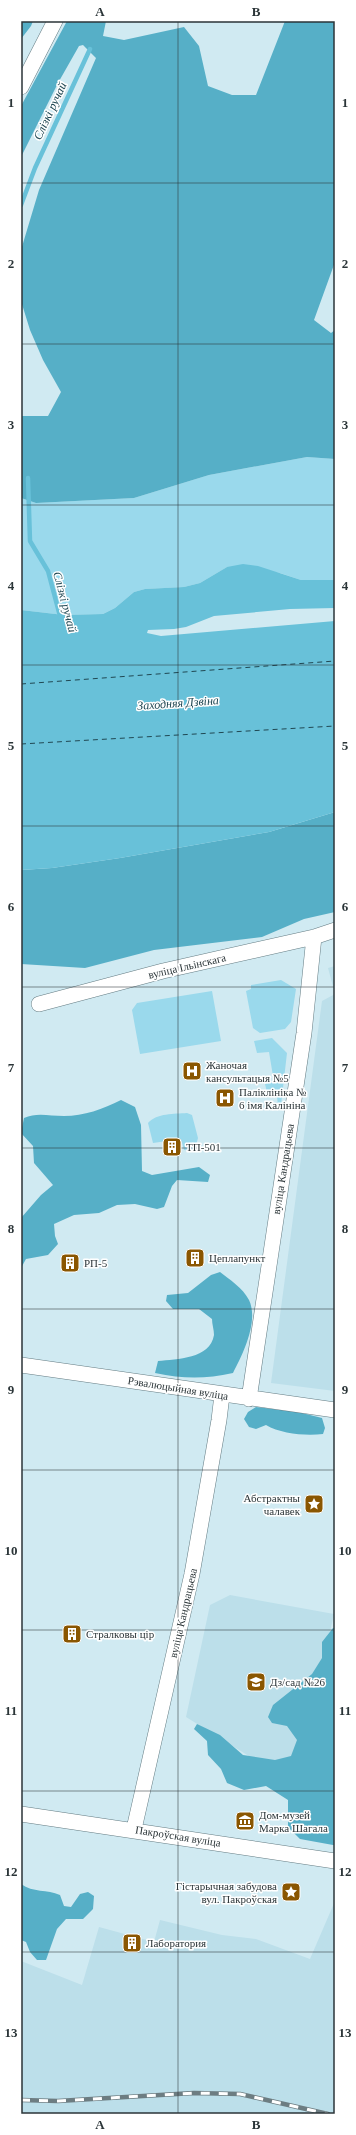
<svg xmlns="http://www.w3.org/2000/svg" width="356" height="2135" font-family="Georgia,serif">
<rect width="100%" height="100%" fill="#d0eaf2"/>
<!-- built -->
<path fill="#bcdfea" d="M335,966V1391L271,1383L322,1001L335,994L328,968Z
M230,1595L334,1614L297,1778L252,1758L186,1717L210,1605Z
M335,1901V2114H21V1961L82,1985L99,1927L154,1942L160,1920L222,1935L256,1939L310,1959Z"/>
<!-- green -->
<path fill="#9ad9ec" d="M307,457L335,459V580H301L280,573L227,567L200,583L184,587L145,589L134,592L115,608L103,614L64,615L21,610V498L36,503L134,498L209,475Z
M281,980L296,989L291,1022L285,1029L260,1033L253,1028L246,991L251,989V985Z
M212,991L221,1041L140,1054L132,1010L137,1003Z
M272,1038L287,1053L281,1105H278L277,1097L268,1096L265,1084L274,1082L269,1052L257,1053L254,1041Z
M187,1113L192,1115L198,1138L195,1149L184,1150L181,1139L153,1143L148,1123C157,1113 174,1114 187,1113Z"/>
<!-- forest -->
<path fill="#56afc7" d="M21,21H33L31,26L21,39Z
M67,21H106L103,36L124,40L184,27L199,46L208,86L232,95H256L285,21H335V262L314,320L331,333L335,330V459L307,457L209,475L134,498L36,503L21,498V416H48L61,392L43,360L30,330L21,301V250L39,190L96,58L83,45L79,46L58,83L21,157V106Z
M335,812V912L304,919L262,937L154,950L85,968L21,964V870L52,868L120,858L269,832Z
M121,1100L135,1107L141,1125L142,1171L152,1175L199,1167L210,1175L208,1182L177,1180L172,1186L164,1207L157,1209L135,1204L117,1205L99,1213L74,1215L54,1224L55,1236L58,1244L48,1255L26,1259L21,1268V1218L41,1195L53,1185L34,1163L33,1146L21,1133L24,1118C37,1112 49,1116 64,1116C84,1116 103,1109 121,1100Z
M220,1272C229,1279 243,1288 249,1300C259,1321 243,1354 233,1373C205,1379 184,1379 155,1373L158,1361C177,1359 210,1359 214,1335C214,1330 212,1324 212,1319L199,1309H173L166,1301L167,1295L188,1293L211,1275Z
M256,1407L298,1412L322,1418L325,1428L323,1434C306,1436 281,1434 266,1425L256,1429L249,1427L244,1419L248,1412Z
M333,1628H335V1845H333L300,1839L288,1827V1800L266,1786L244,1790L227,1783L221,1769L208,1755L207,1741L194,1729L197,1724L220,1735L243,1755L275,1760L291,1756L297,1740L287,1726L272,1723L268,1717L273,1705L312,1674L322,1658V1642Z
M21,1884C33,1893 47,1889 60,1895L64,1906L71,1907L80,1894L88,1892L94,1896L93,1909L83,1919H66L57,1929L46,1960H37L30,1952L26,1942L21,1940Z"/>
<!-- water -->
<path fill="#68c1d9" d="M243,564L258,566L301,580H335V608L290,609L214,616L186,627L174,629L148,630L147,633L161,636L335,621V812L269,832L120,858L52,868L21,870V610L64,615L103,614L115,608L134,592L145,589L184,587L200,583L227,567Z"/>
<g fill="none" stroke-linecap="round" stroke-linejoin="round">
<!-- stream -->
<path stroke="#68c1d9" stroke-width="4.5" d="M21,205L35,168L90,49
M28,478L30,541L48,571L61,620"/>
<!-- ferry -->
<path stroke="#204853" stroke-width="1" stroke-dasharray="5 4" stroke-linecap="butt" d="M21,684L335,661
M21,744L335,726"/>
<!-- street casing -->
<g stroke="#647c83" stroke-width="16">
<path id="street" d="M21,87L55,21
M39,1004L163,971L314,937L335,930
M21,1365L335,1410
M249,1399L304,1033L314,937
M21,1814L335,1861
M134,1829L192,1574L219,1420L222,1395"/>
</g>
<!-- street -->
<use href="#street" stroke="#fff" stroke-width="15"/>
<!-- rail casing -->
<g stroke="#6d7d82" stroke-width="4.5">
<path id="rail" d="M21,2100L58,2101L194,2093L240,2094L328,2114"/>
</g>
<!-- rail -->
<use href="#rail" stroke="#fff" stroke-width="3" stroke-dasharray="9" stroke-linecap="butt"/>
</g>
<!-- grid -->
<path fill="none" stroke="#2b3538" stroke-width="1" stroke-opacity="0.55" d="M178,21V2114M21,183H335M21,344H335M21,505H335M21,665H335M21,826H335M21,987H335M21,1148H335M21,1309H335M21,1470H335M21,1630H335M21,1791H335M21,1952H335"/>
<!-- icons -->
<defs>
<g id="hospital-square" transform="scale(1)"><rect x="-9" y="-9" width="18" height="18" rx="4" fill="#8a5601" stroke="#fff"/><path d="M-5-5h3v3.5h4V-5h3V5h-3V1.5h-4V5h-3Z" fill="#fff"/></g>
<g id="building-square" transform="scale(1)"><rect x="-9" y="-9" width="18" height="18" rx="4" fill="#8a5601" stroke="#fff"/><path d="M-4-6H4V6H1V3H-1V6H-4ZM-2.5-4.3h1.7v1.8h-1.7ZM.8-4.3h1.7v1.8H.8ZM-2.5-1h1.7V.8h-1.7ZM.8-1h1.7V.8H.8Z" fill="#fff"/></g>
<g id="sight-square" transform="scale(1)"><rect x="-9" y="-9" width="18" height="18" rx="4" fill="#8a5601" stroke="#fff"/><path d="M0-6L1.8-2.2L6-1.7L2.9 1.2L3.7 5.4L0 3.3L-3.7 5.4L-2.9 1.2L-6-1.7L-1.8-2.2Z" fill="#fff"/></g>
<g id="school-square" transform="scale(1)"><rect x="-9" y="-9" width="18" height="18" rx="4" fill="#8a5601" stroke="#fff"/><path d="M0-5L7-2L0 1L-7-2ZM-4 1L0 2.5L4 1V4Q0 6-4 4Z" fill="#fff"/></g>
<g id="museum-square" transform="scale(1)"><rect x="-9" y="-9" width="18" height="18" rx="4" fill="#8a5601" stroke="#fff"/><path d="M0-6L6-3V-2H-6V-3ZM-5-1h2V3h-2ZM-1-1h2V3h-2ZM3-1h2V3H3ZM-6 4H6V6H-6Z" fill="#fff"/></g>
</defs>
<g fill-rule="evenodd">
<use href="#hospital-square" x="192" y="1071"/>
<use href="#hospital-square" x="225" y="1098"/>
<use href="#building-square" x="172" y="1147"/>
<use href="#building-square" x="195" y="1258"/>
<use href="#building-square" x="70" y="1263"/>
<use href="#sight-square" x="314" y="1504"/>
<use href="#building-square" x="72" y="1634"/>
<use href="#school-square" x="256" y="1682"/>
<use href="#museum-square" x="245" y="1821"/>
<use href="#sight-square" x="291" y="1892"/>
<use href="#building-square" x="132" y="1943"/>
</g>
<g text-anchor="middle" stroke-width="3" stroke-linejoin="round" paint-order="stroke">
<!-- street labels -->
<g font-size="11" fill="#2b3538" stroke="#fff">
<text transform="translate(187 966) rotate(-13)" y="4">вуліца Ільінскага</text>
<text transform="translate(283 1169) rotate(-81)" y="4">вуліца Кандрацьева</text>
<text transform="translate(178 1388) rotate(9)" y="4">Рэвалюцыйная вуліца</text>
<text transform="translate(183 1613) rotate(-77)" y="4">вуліца Кандрацьева</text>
<text transform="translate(178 1836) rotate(9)" y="4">Пакроўская вуліца</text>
</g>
<!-- poi labels -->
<g font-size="11" fill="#2b3538" stroke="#fff" text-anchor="start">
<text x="206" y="1069">Жаночая<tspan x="206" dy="13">кансультацыя №5</tspan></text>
<text x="239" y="1096">Паліклініка №<tspan x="239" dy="13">6 імя Калініна</tspan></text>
<text x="186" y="1151">ТП-501</text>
<text x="209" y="1262">Цеплапункт</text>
<text x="84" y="1267">РП-5</text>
<text x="300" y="1502" text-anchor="end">Абстрактны<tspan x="300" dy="13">чалавек</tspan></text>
<text x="86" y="1638">Стралковы цір</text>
<text x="270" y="1686">Дз/сад №26</text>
<text x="259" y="1819">Дом-музей<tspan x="259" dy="13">Марка Шагала</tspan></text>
<text x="277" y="1890" text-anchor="end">Гістарычная забудова<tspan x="277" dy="13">вул. Пакроўская</tspan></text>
<text x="146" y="1947">Лаборатория</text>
</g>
<!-- water labels -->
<g font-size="12" font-style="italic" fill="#204853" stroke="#fff">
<text transform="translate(50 111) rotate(-65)" y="4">Слізкі ручай</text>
<text transform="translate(65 602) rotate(75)" y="4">Слізкі ручай</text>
<text transform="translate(178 703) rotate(-4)" y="4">Заходняя Дзвіна</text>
</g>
</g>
<!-- border -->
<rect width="356" height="2135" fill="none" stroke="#ffffff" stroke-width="44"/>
<rect x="22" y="22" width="312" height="2091" fill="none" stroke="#2b3538" stroke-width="1.5"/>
<g font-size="13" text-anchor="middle" font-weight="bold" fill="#2b3538">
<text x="100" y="16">A</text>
<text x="256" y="16">B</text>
<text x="11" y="107">1</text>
<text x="345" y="107">1</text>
<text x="11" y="268">2</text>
<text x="345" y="268">2</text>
<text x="11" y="429">3</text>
<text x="345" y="429">3</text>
<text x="11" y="590">4</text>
<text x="345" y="590">4</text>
<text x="11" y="750">5</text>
<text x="345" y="750">5</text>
<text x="11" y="911">6</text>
<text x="345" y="911">6</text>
<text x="11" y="1072">7</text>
<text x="345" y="1072">7</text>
<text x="11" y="1233">8</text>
<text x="345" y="1233">8</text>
<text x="11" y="1394">9</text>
<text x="345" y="1394">9</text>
<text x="11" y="1555">10</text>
<text x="345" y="1555">10</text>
<text x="11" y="1715">11</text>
<text x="345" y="1715">11</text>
<text x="11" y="1876">12</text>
<text x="345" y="1876">12</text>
<text x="11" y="2037">13</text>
<text x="345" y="2037">13</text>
<text x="100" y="2129">A</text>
<text x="256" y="2129">B</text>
</g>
</svg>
